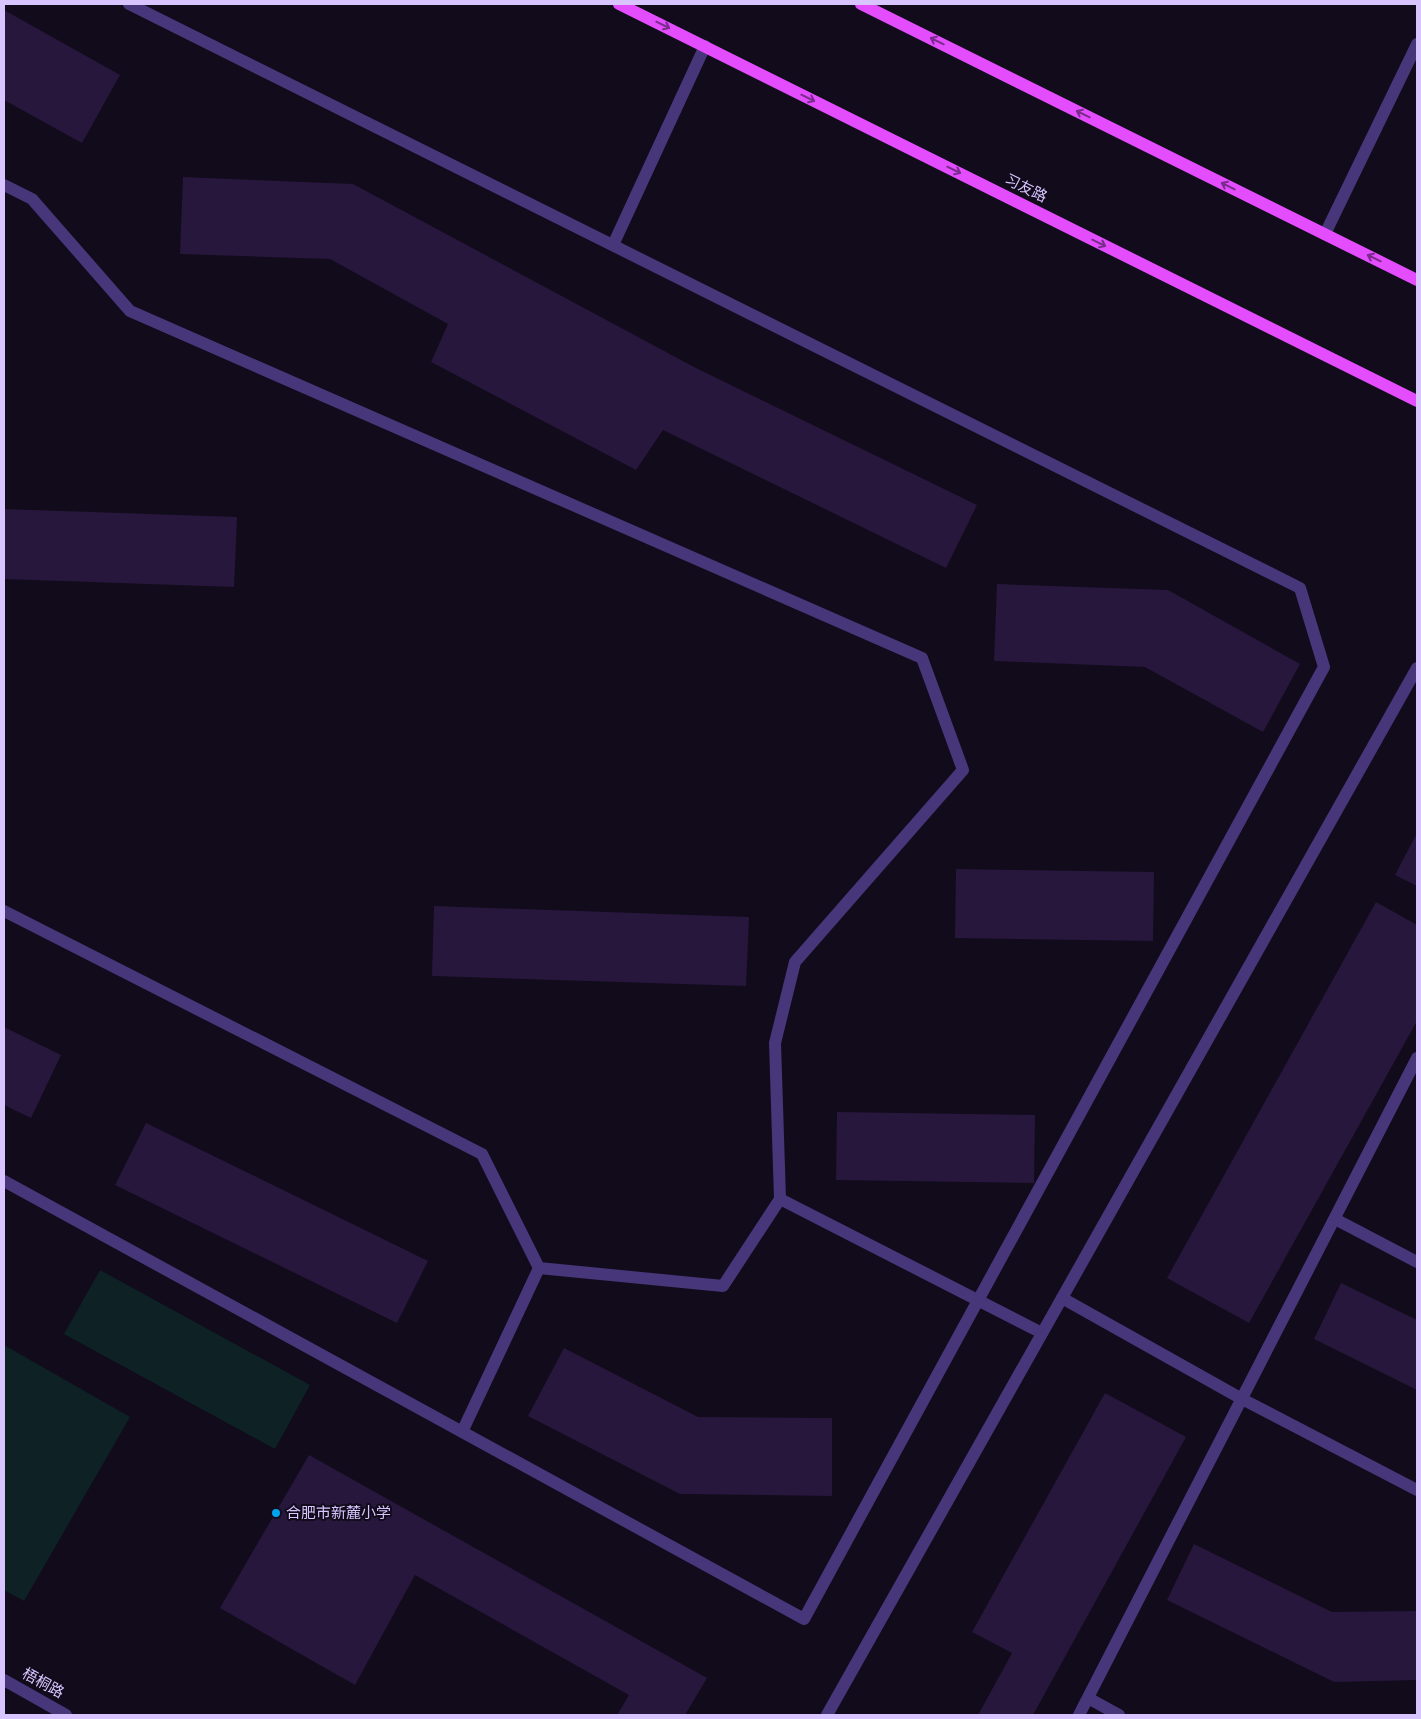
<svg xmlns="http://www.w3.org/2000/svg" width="1421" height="1719" font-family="'Work Sans','Noto Sans SC',sans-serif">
<rect width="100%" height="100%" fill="#110b1b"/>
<!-- green -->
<path fill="#0e2125" d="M100,1270L310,1385L275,1449L64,1334Z
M4,1345L130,1417L24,1601L4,1590Z"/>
<!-- building -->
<path fill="#27173c" d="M4,10L120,75L82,143L4,100Z
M183,177L353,184L694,367L977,505L946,568L663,430L636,470L431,362L448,324L330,259L180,254Z
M4,509L237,517L234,587L4,579Z
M997,584L1168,590L1300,664L1263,732L1145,667L994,661Z
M1417,833V886L1395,875Z
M956,869L1154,872L1153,941L955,938Z
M1376,902L1417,925V1021L1249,1323L1167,1278Z
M434,906L749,917L746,986L432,976Z
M4,1027L61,1055L31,1118L4,1105Z
M837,1112L1035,1115L1034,1183L836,1180Z
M146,1123L428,1261L397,1323L115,1185Z
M1341,1283L1417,1320V1390L1314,1339Z
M564,1348L698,1417L832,1418V1496L680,1494L528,1416Z
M1105,1393L1186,1437L1033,1715H978L1012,1653L972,1632Z
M309,1455L707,1678L685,1715H617L629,1695L415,1575L355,1685L220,1608Z
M1194,1544L1332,1612L1417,1611V1680L1334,1682L1167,1600Z"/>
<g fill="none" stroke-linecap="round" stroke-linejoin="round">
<!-- lane -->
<path stroke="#47367a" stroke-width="12" d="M4,185L32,199L130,311L922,658L963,770L795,962L775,1043L780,1199L723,1286L539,1268
M1325,234L1417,44
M613,245L705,46
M4,911L482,1154L539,1268L462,1432
M4,1181L804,1619L1324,667L1300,588L129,4
M780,1199L1042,1333
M1335,1219L1417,1262
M1062,1298L1242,1399L1417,1490
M1088,1698L1119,1715
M1079,1715L1417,1058"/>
<!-- street -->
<path stroke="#47367a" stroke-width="12" d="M4,1680L66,1715
M827,1715L1417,668"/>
<!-- primary -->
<path stroke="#e34dfe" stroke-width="12" d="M619,4L1417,401
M861,4L1417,280"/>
</g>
<!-- one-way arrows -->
<defs><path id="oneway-shaft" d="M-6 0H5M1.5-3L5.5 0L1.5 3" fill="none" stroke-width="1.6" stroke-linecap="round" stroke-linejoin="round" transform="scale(1.25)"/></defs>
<g stroke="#7a2c8c">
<use href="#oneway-shaft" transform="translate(663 25) rotate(26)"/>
<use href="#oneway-shaft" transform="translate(937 41) rotate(-154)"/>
<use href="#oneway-shaft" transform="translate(808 98) rotate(26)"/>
<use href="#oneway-shaft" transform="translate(1083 114) rotate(-154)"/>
<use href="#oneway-shaft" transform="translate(954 170) rotate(26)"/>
<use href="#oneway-shaft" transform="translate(1228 186) rotate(-154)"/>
<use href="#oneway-shaft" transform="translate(1099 243) rotate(26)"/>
<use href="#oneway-shaft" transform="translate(1374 258) rotate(-154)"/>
</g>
<!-- markers -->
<circle fill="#01a3ef" stroke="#110b1b" stroke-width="2" cx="276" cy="1513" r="5"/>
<g text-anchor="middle" stroke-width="4" stroke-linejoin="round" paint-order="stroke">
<!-- street labels -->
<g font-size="15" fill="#d8c5ff" stroke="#110b1b">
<text transform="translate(1026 188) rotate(26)" y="5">习友路</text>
<text transform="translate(43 1683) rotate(29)" y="5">梧桐路</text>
</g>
<!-- poi labels -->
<g font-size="15" fill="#d8c5ff" stroke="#110b1b" text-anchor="start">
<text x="286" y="1518">合肥市新麓小学</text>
</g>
</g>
<!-- border -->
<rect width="1421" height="1719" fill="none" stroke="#d8c5ff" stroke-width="10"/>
</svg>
